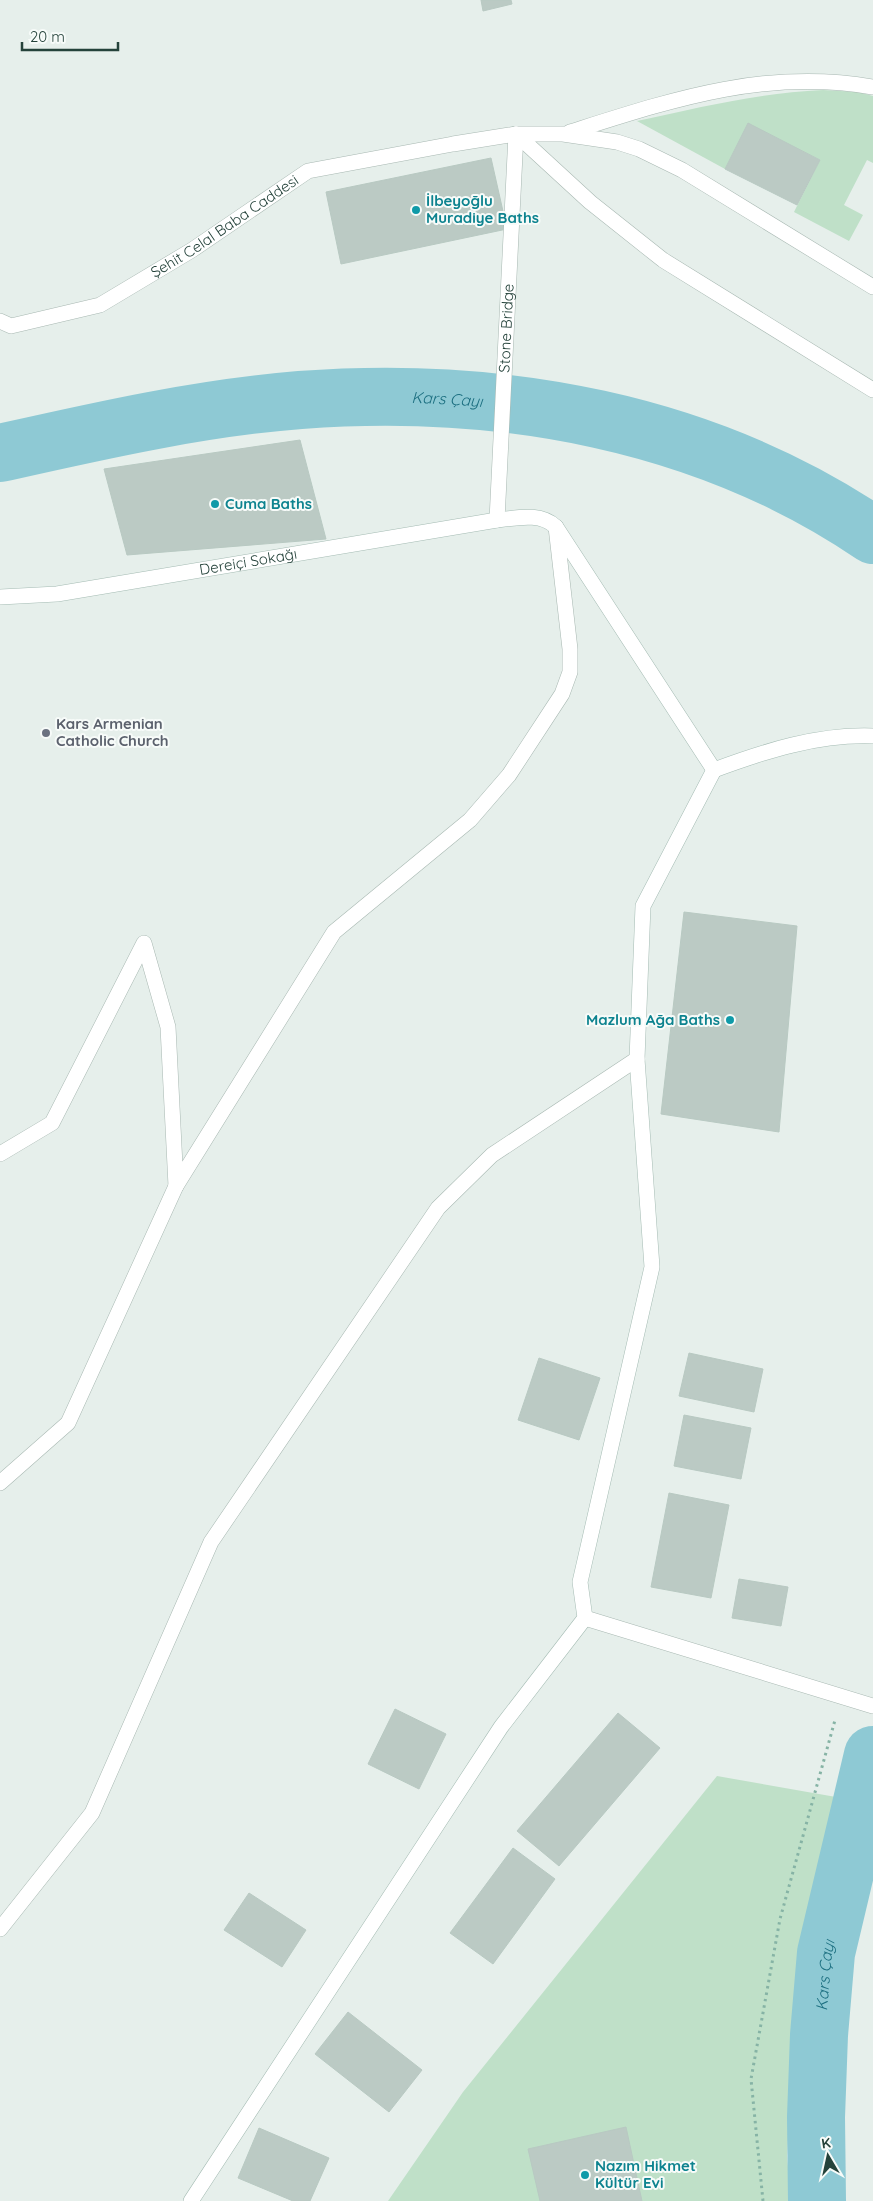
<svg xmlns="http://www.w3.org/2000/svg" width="873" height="2201" font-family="Quicksand,sans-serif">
<rect width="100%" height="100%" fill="#e6efeb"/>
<!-- green -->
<path fill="#bfe0c8" d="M823,90L858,92L873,96V163L867,160L844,205L863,215L849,241L794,212L820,160L748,124L725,169L637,121C701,107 757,93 823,90Z
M717,1776L836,1797L798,1962L787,2156L791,2201H388L463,2092Z"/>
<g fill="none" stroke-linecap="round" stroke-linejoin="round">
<!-- river -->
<g stroke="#8ec9d4" stroke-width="58">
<path id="s1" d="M0,453C98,431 199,408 300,400C500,385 705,421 873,535"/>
<path id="s2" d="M817,2201L816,2117L819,2035L826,1953L873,1755"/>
</g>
</g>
<!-- building -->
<path fill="#bbcac4" stroke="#b8c9c2" d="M481,0H511L512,4L483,11Z
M748,123L820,160L797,205L725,169Z
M491,158L507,229L341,264L326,192Z
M300,440L326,539L127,555L104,469Z
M684,912L797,926L779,1132L661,1114Z
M689,1353L763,1369L754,1412L679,1396Z
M539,1358L600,1378L579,1440L518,1420Z
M684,1415L751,1428L741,1479L674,1466Z
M669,1493L729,1505L711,1598L651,1587Z
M739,1579L788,1587L781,1626L732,1618Z
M395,1709L446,1734L419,1789L368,1764Z
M618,1713L660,1748L559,1866L517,1831Z
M513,1848L555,1879L493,1964L450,1933Z
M249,1893L306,1930L282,1967L224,1930Z
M348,2012L422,2070L389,2112L315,2054Z
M626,2127L642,2201H540L528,2149Z
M259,2128L329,2158L310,2201H293L238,2178Z"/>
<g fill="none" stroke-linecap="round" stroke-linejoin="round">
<!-- street casing -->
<g stroke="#a8b8b2" stroke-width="16">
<g id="street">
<path d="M570,132C671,100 765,68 873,87"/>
<path d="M516,134L590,202L663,260L873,390"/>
<path id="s3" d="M0,321L11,326L100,305L192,250L308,171L453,144L516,134H563L617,142L639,149L682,170L873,287"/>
<path id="s4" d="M497,520L516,134"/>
<path d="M0,1154L52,1123L144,943L168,1027L176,1186L334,932L470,820L509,775L562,694L570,672V649L556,527"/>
<path d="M0,1483L68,1423L176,1186"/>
<path d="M585,1618L873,1706"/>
<path d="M0,1929L92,1813L211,1542L438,1208L492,1155L637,1059"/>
</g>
</g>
<!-- secondary casing -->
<g stroke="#a4bbb3" stroke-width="16">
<g id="secondary">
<path id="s5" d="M0,597L57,594L497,520C517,518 540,512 556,527L714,770C765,751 818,734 873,736"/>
<path d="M191,2201L501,1727L585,1618L580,1582L652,1267L637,1059L643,906L714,770"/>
</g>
</g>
<!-- path -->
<path stroke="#86b3a5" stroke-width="3" stroke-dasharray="2.5 4" stroke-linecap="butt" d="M763,2201L751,2079L780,1919L835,1720"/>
<!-- street -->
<use href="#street" stroke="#fff" stroke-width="15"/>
<!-- secondary -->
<use href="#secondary" stroke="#fff" stroke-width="15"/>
</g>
<!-- markers -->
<g fill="#0f9aa8" stroke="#f7fbf9" stroke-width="2">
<circle cx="416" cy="210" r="5"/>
<circle cx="215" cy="504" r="5"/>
<circle cx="730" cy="1020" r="5"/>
<circle cx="585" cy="2175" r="5"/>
</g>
<circle fill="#6b7280" stroke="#f7fbf9" stroke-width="2" cx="46" cy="733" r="5"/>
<g text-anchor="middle" stroke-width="4" stroke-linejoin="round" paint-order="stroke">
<!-- culture labels -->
<g font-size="15" font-weight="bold" fill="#0d838f" stroke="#f7fbf9" text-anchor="start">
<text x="426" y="206">İlbeyoğlu<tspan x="426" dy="17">Muradiye Baths</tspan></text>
<text x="225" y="509">Cuma Baths</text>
<text x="720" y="1025" text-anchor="end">Mazlum Ağa Baths</text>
<text x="595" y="2171">Nazım Hikmet<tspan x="595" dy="17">Kültür Evi</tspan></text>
</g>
<!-- street labels -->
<g font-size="15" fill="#24423a" stroke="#f7fbf9">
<text dy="5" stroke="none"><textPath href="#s3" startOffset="251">Şehit Celal Baba Caddesi</textPath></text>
<text dy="5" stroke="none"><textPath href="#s4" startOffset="192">Stone Bridge</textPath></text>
<text dy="5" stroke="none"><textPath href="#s5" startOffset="251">Dereiçi Sokağı</textPath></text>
</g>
<!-- worship labels -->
<g font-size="15" font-weight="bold" fill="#5b616d" stroke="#f7fbf9" text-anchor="start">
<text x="56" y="729">Kars Armenian<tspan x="56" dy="17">Catholic Church</tspan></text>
</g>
<!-- water labels -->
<g font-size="16" font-style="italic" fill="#1c6f80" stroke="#f7fbf9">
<text dy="6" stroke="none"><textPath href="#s1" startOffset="452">Kars Çayı</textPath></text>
<text dy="6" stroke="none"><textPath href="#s2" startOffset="226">Kars Çayı</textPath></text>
</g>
</g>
<!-- north arrow -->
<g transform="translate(828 2156) rotate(351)" stroke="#f7fbf9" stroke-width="4" paint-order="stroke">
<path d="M0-4L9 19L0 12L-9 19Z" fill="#24423a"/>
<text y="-8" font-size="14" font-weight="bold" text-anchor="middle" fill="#24423a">K</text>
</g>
<!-- scale -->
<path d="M22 42v8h96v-8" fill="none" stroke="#24423a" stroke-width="2.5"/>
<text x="30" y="42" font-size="15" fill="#24423a" stroke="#f7fbf9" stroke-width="4" paint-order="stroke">20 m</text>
</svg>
